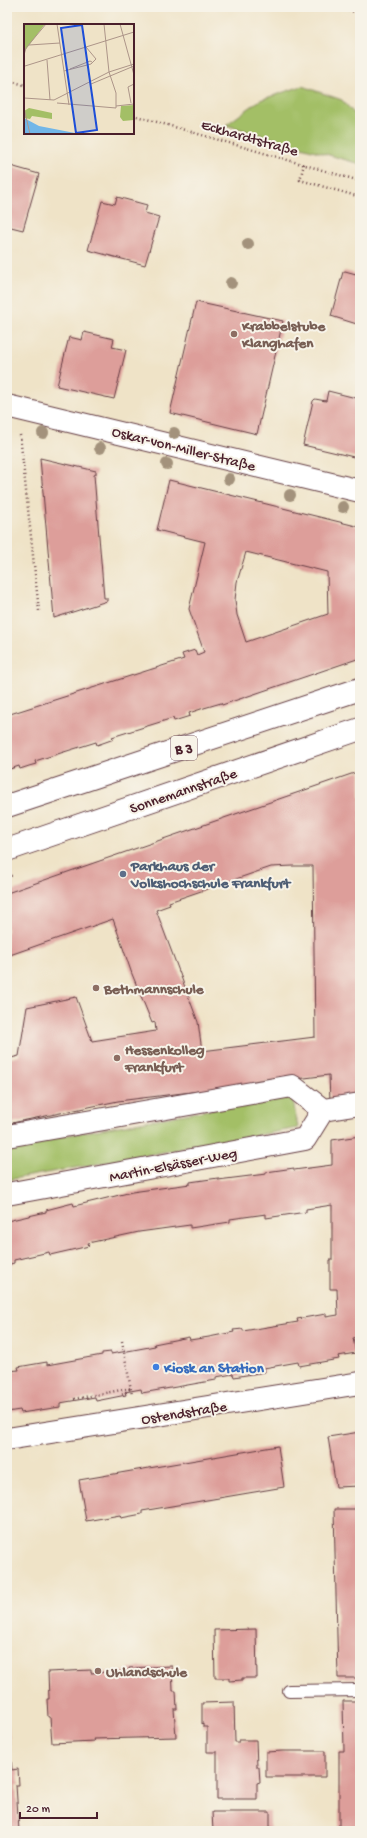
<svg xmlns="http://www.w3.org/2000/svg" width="367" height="1838" font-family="'Gochi Hand',sans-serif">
<rect width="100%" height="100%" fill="#f7f3e8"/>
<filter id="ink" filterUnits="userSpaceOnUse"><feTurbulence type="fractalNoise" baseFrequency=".025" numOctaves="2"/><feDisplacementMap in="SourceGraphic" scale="8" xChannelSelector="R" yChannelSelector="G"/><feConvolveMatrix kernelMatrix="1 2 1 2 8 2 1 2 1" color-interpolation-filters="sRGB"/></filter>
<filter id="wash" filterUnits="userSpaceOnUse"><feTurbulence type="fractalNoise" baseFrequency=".012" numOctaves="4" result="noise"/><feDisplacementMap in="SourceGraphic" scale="16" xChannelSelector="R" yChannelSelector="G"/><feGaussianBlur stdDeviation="0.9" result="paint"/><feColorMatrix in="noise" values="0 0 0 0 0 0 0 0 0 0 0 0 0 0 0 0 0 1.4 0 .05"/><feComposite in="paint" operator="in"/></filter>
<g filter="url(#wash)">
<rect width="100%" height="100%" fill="#efe3c7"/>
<!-- green -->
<path fill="#a3bf66" stroke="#766f48" d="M302,86L342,100L360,120V164L226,125L260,100Z
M292,1095L298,1128L7,1180V1146Z"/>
<g id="blocks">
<!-- building -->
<path fill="#dd9e9a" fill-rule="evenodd" d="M7,165L39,174L23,230L7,226Z
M117,197L147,205L145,213L159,217L145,265L88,250L102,201L115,204Z
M359,264L360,265V325L331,316L343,272L345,271L356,274Z
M196,302L283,321L257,434L170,413Z
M84,332L114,339L112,347L126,350L114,399L57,386L69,337L82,340Z
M328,391L360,399L358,409H360V454L358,458L303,445L313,401L315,399L326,401Z
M40,458L96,471V474L94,475L104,598H107V601L54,618Z
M169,480L360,527V658L222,705L221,703L204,708L189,713L190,716L174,721L173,718L112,737L114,739L97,745L96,742L35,761L36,764L29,766L20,769L19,766L7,770V715L184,659L182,654L195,650L197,655L204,652L189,609L205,542L157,530ZM246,552L327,572L328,614L246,642L237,615L235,600L237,582Z
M360,771V1096L330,1101L329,1075L118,1101L7,1124V1059L19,1056L27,1007L76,997L92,1041L156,1031L155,1022L152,1023L132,974L113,919L7,956V893ZM293,866H313L315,1037L202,1051L198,1022L156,910L170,905L169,902L271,867Z
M360,1136V1325L357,1326L358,1337L353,1338L356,1353L338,1356L339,1359L299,1366L298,1362L264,1368L265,1372L234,1377L233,1374L216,1377V1380L142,1393L141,1389L125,1392L126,1395L96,1401L95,1397L60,1403V1407L21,1413L20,1410L7,1412V1371L19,1370L18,1367L47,1362V1365L102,1355V1353L111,1352V1354L155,1346L154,1344L189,1337L190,1340L209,1337L234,1332L233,1330L243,1329V1331L298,1322L297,1319L326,1314V1317L338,1315L337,1289H330V1260H332V1205L306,1209V1212L266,1218V1214L230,1219V1222L190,1228V1225L139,1232L88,1243L89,1246L50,1255L49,1252L14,1260V1263L7,1265V1221L46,1212V1210L73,1203L74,1206L132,1192L190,1184V1182L218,1178V1180L266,1174V1172L294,1168V1170L332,1165V1140Z
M360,1432V1486L336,1487L328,1437Z
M278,1446L284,1487L142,1511V1514L121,1518L120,1515L86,1521L79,1480Z
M334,1509H360V1678H338Z
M256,1629L257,1678H242V1680L229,1681V1678H215L214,1630Z
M172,1666L173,1691H176L177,1709H174L176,1737L93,1739L94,1741L52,1743L50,1717H48L47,1699H49L48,1672L91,1670V1673L107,1672V1677H115V1672L129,1671V1668Z
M7,1685H9L10,1700L7,1701Z
M343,1701H360V1831H339V1751H344Z
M234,1702L235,1742H239V1740H256L257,1767H259L260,1782L257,1783V1799H217V1752H207V1727H203V1723L202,1724V1703Z
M7,1710L12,1770L18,1769L19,1785H16L19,1831H7Z
M282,1751H325V1777H266V1752Z
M212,1812H270V1831H213Z"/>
</g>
</g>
<g filter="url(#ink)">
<use href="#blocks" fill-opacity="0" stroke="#633c42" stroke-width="1"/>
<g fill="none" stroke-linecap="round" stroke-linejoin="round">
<!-- service casing -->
<g stroke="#633c42" stroke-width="14">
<path id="service" d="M289,1691L360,1690"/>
</g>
<!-- minor casing -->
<g stroke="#633c42" stroke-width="24">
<path id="minor" d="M7,406L360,491
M7,1136L292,1086L323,1110L360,1104
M7,1194L305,1139L323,1110
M7,1439L360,1383"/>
</g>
<!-- primary casing -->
<g stroke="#633c42" stroke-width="24">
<path id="primary" d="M7,806L360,689
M7,850L360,729"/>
</g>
<!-- path -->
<path stroke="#633c42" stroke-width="2.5" stroke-dasharray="1 3" stroke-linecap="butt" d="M341,7L360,14
M7,80L25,85
M133,115L360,181
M304,164L300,180L360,197
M20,435L39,611
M7,877L14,875
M122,1341L132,1395
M74,1399L131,1388L122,1395"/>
<!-- service -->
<use href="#service" stroke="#fff" stroke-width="12"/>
<!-- minor -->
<use href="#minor" stroke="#fff" stroke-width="22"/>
<!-- primary -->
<use href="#primary" stroke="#fff" stroke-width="22"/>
</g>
<!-- trees -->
<g fill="#a3927b">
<circle cx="248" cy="244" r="6"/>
<circle cx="231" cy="283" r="6"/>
<circle cx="43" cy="433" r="6"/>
<circle cx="174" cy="433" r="6"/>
<circle cx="100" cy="448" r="6"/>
<circle cx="167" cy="464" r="6"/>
<circle cx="229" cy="479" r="6"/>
<circle cx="290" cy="495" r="6"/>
<circle cx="343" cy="507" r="6"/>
</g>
</g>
<!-- markers -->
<g fill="#8d6e63" stroke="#f7f3e8" stroke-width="1.5">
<circle cx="234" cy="334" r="4"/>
<circle cx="96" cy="988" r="4"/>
<circle cx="117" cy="1058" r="4"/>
<circle cx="98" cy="1671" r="4"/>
</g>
<circle fill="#5c6f8a" stroke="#f7f3e8" stroke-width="1.5" cx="123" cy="874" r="4"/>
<circle fill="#3f7fe0" stroke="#f7f3e8" stroke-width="1.5" cx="156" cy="1367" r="4"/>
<g text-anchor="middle" stroke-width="4" stroke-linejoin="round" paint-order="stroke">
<!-- shield labels -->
<rect fill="#f7f3e8" stroke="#7e5f64" stroke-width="1" x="171" y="736" width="26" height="24" rx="3"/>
<g font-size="14" font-weight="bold" fill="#4a1f2b">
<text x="184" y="753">B 3</text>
</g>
<!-- street labels -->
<g font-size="15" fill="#4a1f2b" stroke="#f7f3e8">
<text transform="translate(250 137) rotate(16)" y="5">Eckhardtstraße</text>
<text transform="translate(184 448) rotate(14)" y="5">Oskar-von-Miller-Straße</text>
<text transform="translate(183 790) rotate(-19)" y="5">Sonnemannstraße</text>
<text transform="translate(173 1164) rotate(-11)" y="5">Martin-Elsässer-Weg</text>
<text transform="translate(184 1412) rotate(-9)" y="5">Ostendstraße</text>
</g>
<!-- education labels -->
<g font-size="15" font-weight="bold" fill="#785e54" stroke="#f7f3e8" text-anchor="start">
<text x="242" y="330">Krabbelstube<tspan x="242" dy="17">Klanghafen</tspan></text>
<text x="104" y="993">Bethmannschule</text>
<text x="125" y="1054">Hessenkolleg<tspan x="125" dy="17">Frankfurt</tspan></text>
<text x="106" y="1676">Uhlandschule</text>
</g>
<!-- service labels -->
<g font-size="15" font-weight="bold" fill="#4e5e75" stroke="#f7f3e8" text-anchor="start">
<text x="131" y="870">Parkhaus der<tspan x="131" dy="17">Volkshochschule Frankfurt</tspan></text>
</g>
<!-- shop labels -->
<g font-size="15" font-weight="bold" fill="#366cbe" stroke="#f7f3e8" text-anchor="start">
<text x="164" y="1372">Kiosk an Station</text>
</g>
</g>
<!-- overview -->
<g transform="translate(24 24)">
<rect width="110" height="110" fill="#efe3c7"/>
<path d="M0,0H21L0,28ZM110,81V96L99,97L96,93L97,82ZM5,84L28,89V95L8,92L6,95L0,94V87Z" fill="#a3bf66"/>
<path d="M0,94L15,102L56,110H0Z" fill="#71b6e8"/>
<path fill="none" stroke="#ad9589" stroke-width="1" d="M33,0L45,81M96,0L110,51M5,21L36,19M0,31L2,24L22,0M23,36L26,76M1,42L110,8M46,45L66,37L68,38M40,47L67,40L72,35L62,23M67,60L110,42M0,74L30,76L85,48L110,40M33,79L92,84V69L85,48L80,0M107,79L104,63L110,60M92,82L110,80M0,84L6,110"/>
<path fill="#1d4ed8" fill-opacity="0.15" stroke="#1d4ed8" stroke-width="2" d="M58,1L73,106L52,109L37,4Z"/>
<rect width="110" height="110" fill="none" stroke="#4a1f2b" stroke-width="2"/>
</g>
<!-- margin -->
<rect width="367" height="1838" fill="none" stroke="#f7f3e8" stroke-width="24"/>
<!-- scale -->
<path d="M20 1812v6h77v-6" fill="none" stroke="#4a1f2b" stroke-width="2"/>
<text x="26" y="1812" font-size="12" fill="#4a1f2b" stroke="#f7f3e8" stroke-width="3" paint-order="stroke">20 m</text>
</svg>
